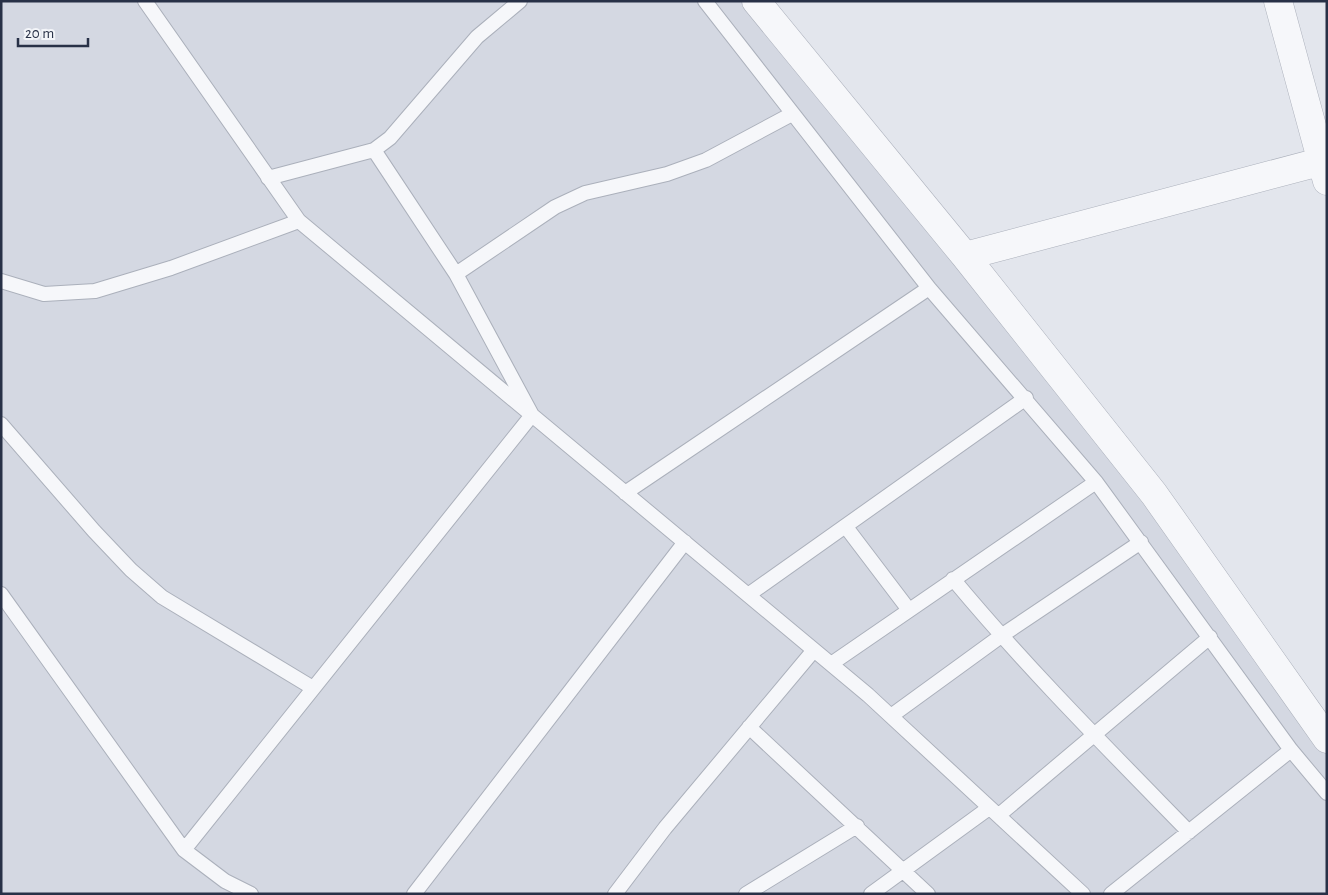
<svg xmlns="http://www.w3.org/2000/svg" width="1328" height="895" font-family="'Alegreya Sans',sans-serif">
<rect width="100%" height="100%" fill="#e3e6ed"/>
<!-- built -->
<path fill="#d4d8e2" d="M1,1H756L1327,739V894H1Z"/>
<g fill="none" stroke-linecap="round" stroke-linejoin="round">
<!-- lane casing -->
<g stroke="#abb0bb" stroke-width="16">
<path id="lane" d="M145,1L299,221L868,695L1083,894
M705,1L929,288L1096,482L1291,750L1327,793
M268,178L374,150L390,138L477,37L520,1
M456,274L555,207L585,193L667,174L706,160L792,114
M1,281L44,294L95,291L171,268L299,221
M1,424L94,531L131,570L162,597L313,688
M625,493L929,288
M846,527L909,610
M953,579C1027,668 1108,749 1189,832
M1,594L184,850L225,881L251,894
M748,595L1026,398
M831,664L1096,482
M891,716L1001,636L1141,542
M749,727L928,894
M999,815L1210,637
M184,850L532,415L456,274L374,150
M414,894L685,542
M615,894L665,828L814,650
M746,894L857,826
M871,894L989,808
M1111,894L1291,750"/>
</g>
<!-- street casing -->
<g stroke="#abb0bb" stroke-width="29">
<path id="street" d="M756,1L965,256L1154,494L1327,739
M1278,1L1327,181
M965,256L1327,160"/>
</g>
<!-- lane -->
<use href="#lane" stroke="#f6f7fa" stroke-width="14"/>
<!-- street -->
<use href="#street" stroke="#f6f7fa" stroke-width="28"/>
</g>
<!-- border -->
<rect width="1328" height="895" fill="none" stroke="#283147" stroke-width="5"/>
<!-- scale -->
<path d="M18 38v8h70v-8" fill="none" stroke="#283147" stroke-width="2.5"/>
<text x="25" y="38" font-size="15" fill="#283147" stroke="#f3f5f9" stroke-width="4" paint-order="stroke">20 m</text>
</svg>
